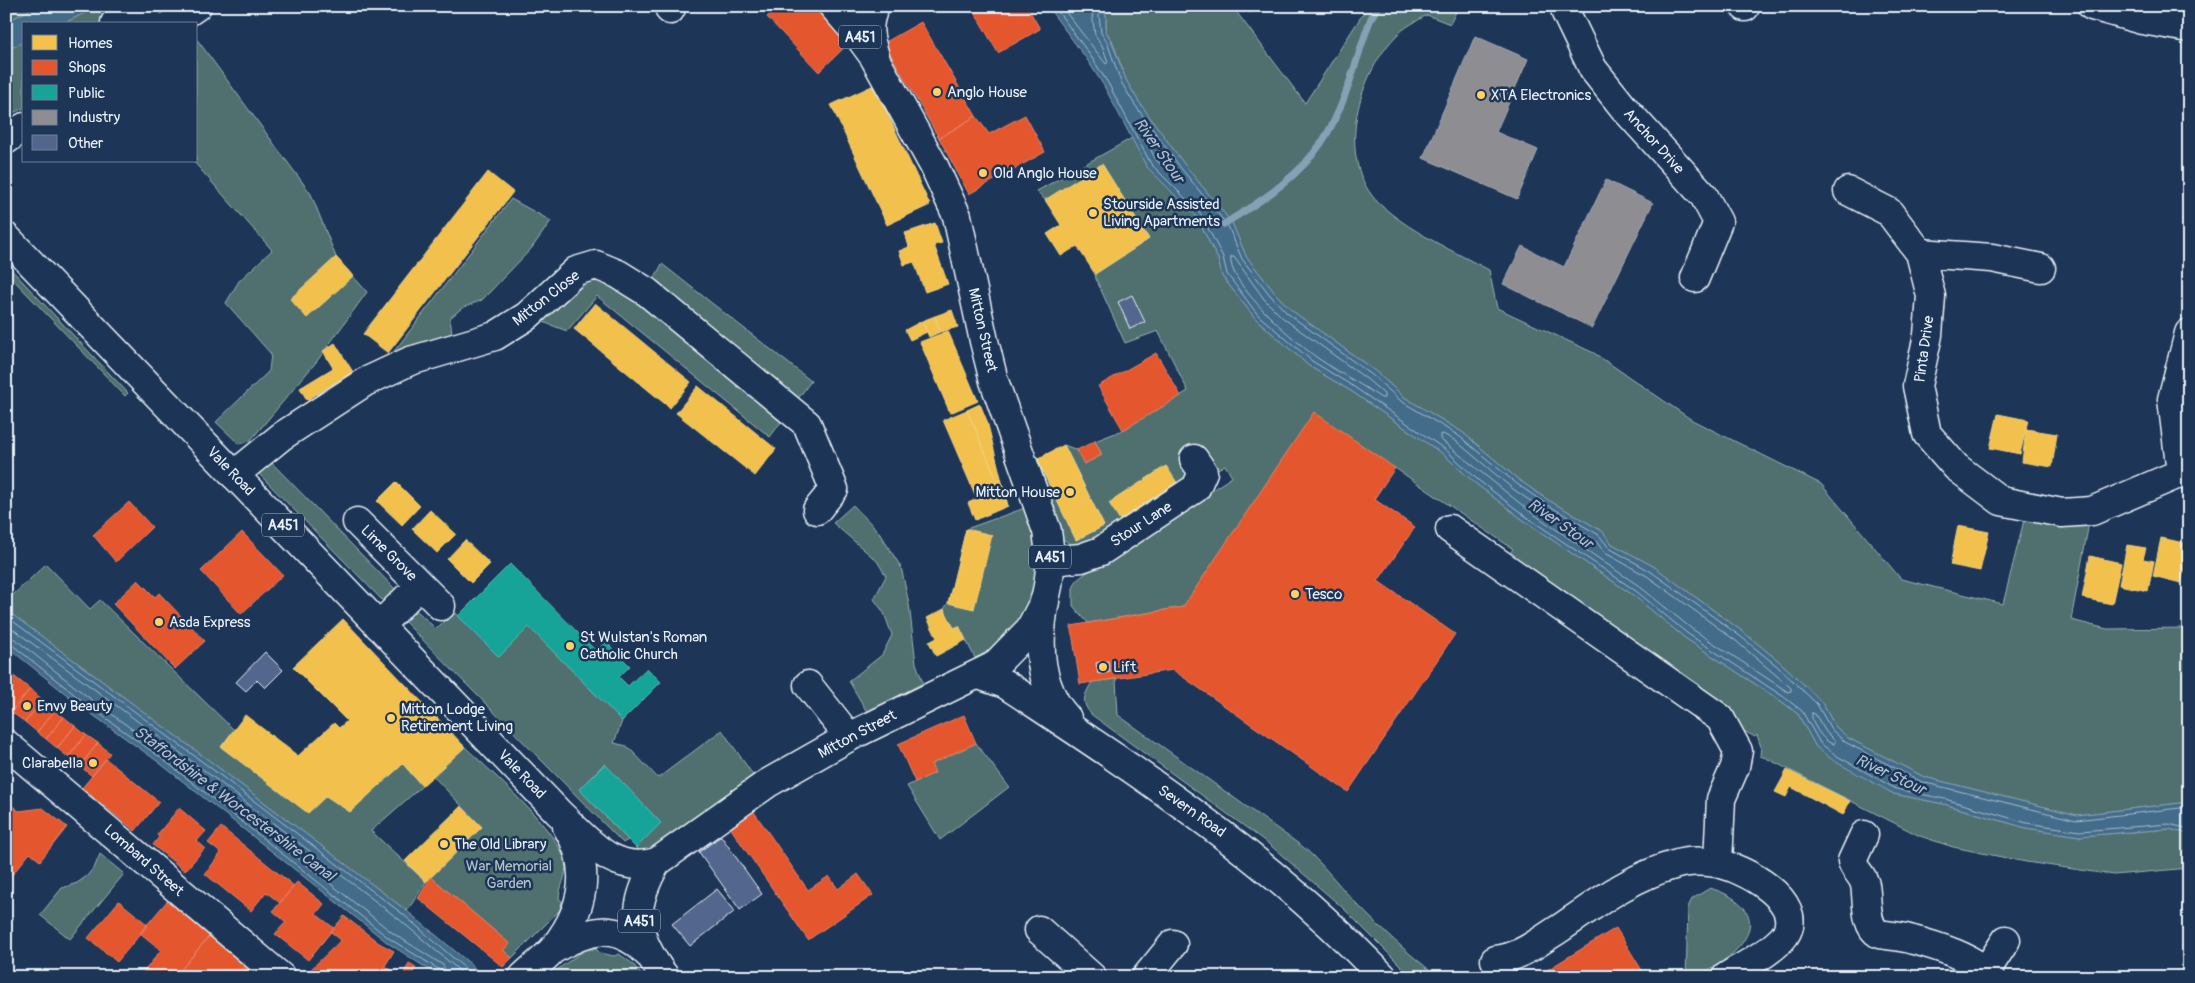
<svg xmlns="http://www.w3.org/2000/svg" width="2195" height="983" font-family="Pangolin,sans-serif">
<rect width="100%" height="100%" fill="#1d3557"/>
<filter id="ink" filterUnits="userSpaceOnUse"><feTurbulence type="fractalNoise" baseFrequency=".02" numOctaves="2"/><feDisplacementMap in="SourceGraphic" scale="10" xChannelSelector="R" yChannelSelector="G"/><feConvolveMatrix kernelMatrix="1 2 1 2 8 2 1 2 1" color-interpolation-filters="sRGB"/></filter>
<g filter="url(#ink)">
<!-- green -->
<path fill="#4f6f6e" stroke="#9cb0b3" d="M6,6H37L6,22Z
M99,6H173L148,24H62Z
M1102,6H1232L1305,103L1368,6H1459L1450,24L1427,15C1417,21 1404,27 1396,36C1356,77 1333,166 1384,208C1415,234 1453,251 1489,270L1497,308L1594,353L1692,420L1821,484L1901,579L2003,604L2024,520L2058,525L2089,523L2071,620L2107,629L2189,628V802L2077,815L1924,777L1848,738L1835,726L1821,701L1780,662L1743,632L1653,566L1612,544L1602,531L1548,500L1519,480L1462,432L1404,397L1375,371L1291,310L1274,292L1246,256L1232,223L1184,164L1139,102L1126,80L1112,40L1106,32V16Z
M196,38L311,194L336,257L367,292L317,361L250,441L239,444L216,422L269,371L271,354L226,303L239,281L272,250L193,161H196Z
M24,42V108L6,116V50Z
M1132,138L1147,167L1196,216L1218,259L1222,276L1255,318L1309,366L1351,391L1443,454L1475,483L1526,522L1633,595L1685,638L1781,701L1798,714L1816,747L1894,794L1944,804L2026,828L2080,836L2169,829L2189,834V868L2114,875L2026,862L1953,847L1920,836L1766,758L1760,756L1761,747L1757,735L1755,737L1720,718L1502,565L1513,549L1395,468L1183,607L1088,623L1073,606V588L1077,580L1086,573L1232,477L1225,465L1181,489L1166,466L1109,503L1124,526L1107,537L1074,547L1060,537L1034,463L1037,459L1076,540L1104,526L1064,445L1077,450L1084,464L1102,455L1095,441L1123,430L1188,391L1158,331L1125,343L1096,279L1095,274L1149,239L1102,164L1045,200L1037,191Z
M511,199L551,221L531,249L482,300L462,308L450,318L454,348L389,358Z
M6,264L128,393L125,396L6,272Z
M662,264L811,381L770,437L597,296L567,331L527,316L576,271L647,292Z
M269,460L398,592L386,604L260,475L259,472Z
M853,505L878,531L901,567L909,604L916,663L923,683L867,712L849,681L882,655L892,635L884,613L874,599L886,576L877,561L833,523Z
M1025,508C1029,520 1034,533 1036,545C1043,593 1018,638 975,658L959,626L954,628L944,609L948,603L966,529Z
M46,564L90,609L100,600L234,730L221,747L308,813L326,796L350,812L403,764L422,786L371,831L426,882L407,911L211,762L6,610V592L12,596Z
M414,608L436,629L454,611L499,657L529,627L622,721L614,743L627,746L658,778L722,730L753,775L651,850L643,853L636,848L661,823L604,764L579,789L628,840L623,843L402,619Z
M1116,679L1118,715L1303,847C1322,863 1336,882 1353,900C1380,928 1408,954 1439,977H1412L1343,908L1270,845L1092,715C1080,702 1084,696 1092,682Z
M976,743L1009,787L940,840L907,786L934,773L931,764Z
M465,747C490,771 559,831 565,862C568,877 559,886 559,899L562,901L560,910L512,958L503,950L509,944L431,877L482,827L433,776Z
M100,854L124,874L70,939L40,915L62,888L77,883L87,876L95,866Z
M1710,888C1763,904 1760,938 1717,965C1706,971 1699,977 1686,977L1688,907L1692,899Z
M586,949H596L600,953L614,956L619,954L633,964L643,977H547Z"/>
<!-- water -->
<path fill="#436c8a" stroke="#85a1b6" d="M37,6H99L62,24H24V42L6,50V22Z
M1047,6H1102L1106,16V32L1111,40L1126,80L1139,102L1184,164L1232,223L1246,256L1274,292L1291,310L1375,371L1404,397L1462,432L1519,480L1548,500L1602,531L1612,544L1653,566L1743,632L1780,662L1821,701L1835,726L1848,738L1924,777L2077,815L2189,802V834L2169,829L2080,836L2026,828L1944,804L1894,794L1834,761L1816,747L1798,714L1781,701L1685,638L1633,595L1526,522L1475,483L1443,454L1351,391L1309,366L1255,318L1222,276L1218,259L1196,216L1147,167L1104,86L1086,58Z
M6,610L211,762L407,911L473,966L482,977H440L388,943L157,761L86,710L6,646Z"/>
<!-- homes -->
<path fill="#f2c14e" stroke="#efcf81" d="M874,85L930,205L887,225L831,105Z
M1102,164L1149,239L1095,274L1077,246L1061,256L1047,234L1061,225L1045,200Z
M488,172L513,192L388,353L363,334Z
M935,223L942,243L934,245L948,284L925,292L914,262L904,265L899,251L909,247L905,233Z
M336,257L353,276L307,318L290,299Z
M595,303L691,382L670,408L574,329Z
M952,310L958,327L940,332L935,316Z
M935,316L940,332L929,337L922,321Z
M922,321L927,332L910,340L905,330Z
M948,331L978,401L950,413L920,342Z
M335,343L353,372L307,400L300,388L333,368L323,351Z
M698,386L776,449L755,476L676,413Z
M980,404L987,421L1008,506L967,410Z
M967,410L1008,506L975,520L968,503L977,499L943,420Z
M1998,414L2028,420L2020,454L1990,448Z
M2026,429L2057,434L2052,467L2022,462Z
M1064,445L1104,526L1076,540L1037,459Z
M1166,466L1181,489L1124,526L1109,503Z
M396,482L420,506L402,525L377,501Z
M430,510L456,534L437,553L412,529Z
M1958,526L1989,532L1980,571L1950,565Z
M966,529L992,535L974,609L948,603Z
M2161,538L2189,544L2181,583L2153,576Z
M465,540L490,564L471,583L447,559Z
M2127,545L2146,548L2143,559L2154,561L2148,591L2119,585Z
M2090,556L2121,563L2112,604L2082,598Z
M2189,559V575L2183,572Z
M944,609L954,628L959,626L966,640L936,656L929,642L937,638L927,618Z
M343,619L465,747L422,786L403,764L350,812L326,796L308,813L221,747L245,715L298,756L334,723L339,728L347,721L293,667Z
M1787,770L1850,801L1843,815L1791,787L1786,797L1775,792Z
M461,806L482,827L426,882L405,861Z"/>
<!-- shops -->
<path fill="#e4572e" stroke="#e5856b" d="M779,6H816L850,42L819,72L767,17Z
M971,6H1027L1040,29L998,53Z
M921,22L976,116L939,138L884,43Z
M1025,115L1045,152L969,194L939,138L976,116L989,134Z
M1156,353L1181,396L1123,430L1098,386Z
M1314,412L1395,468L1374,499L1415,527L1378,581L1455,634L1348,792L1173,670L1080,684L1071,626L1183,607Z
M1095,441L1102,455L1084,464L1077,450Z
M129,502L152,527L116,562L93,535Z
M242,532L283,575L241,614L201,571Z
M138,580L155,597L159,593L205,641L175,669L113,604Z
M6,670L30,689L11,712L6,708Z
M30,689L43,700L25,722L11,712Z
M43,700L55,710L37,732L25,722Z
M55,710L64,717L46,739L37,732Z
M964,715L976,743L931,764L935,773L915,782L898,744Z
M64,717L75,726L57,748L46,739Z
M75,726L86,735L68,757L57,748Z
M86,735L98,743L80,766L68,757Z
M98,743L110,753L92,776L80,766Z
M106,759L159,802L135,831L82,788Z
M6,801L19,811L43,808L67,827L40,861L30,853L6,882Z
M179,808L206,831L197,841L205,848L185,871L153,845L159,837L157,835Z
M752,809L808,890L829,876L838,889L858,874L873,895L808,940L729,826Z
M221,827L294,886L280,903L266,892L251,911L205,874L221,853L208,843Z
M431,877L510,944L503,950L512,958L503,967L418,898Z
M297,882L324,904L316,914L334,928L308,960L275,934L286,922L273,911Z
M168,900L210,935L175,977H147L143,973L161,950L140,933Z
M119,901L148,925L117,962L88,938Z
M344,916L379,943L394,951L385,966L395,972L392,977L304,976L341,940L331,932Z
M1616,928L1643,972L1635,977H1544L1542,973Z
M210,935L246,964L235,977H175Z
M409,963L416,967L411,977H407L403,975Z
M246,964L262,977H235Z"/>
<!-- public -->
<path fill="#17a398" stroke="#56bab5" d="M510,564L596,651L606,642L630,666L619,677L628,686L647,668L661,682L622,721L529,627L499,657L458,616Z
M605,764L661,823L636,848L579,789Z"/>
<!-- industry -->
<path fill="#8d8d92" stroke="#a8abb1" d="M1244,6H1259L1249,13Z
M1475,36L1528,59L1496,132L1538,150L1517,199L1423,158Z
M1606,180L1653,203L1592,328L1503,284L1522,246L1564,267Z"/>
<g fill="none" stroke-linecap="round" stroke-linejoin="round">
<!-- shore -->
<path stroke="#a6bccc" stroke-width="1" d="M1054,6L1090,55L1108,83L1151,164L1200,213L1223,257L1227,274L1258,315L1312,361L1354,387L1446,450L1478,480L1528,518L1636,591L1688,634L1784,697L1802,711L1820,743L1837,756L1896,789L1945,799L2027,823L2080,831L2169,824L2189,829
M1061,6L1106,64L1108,62L1102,45L1095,35L1091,6
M1098,6L1101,33L1107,42L1121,82L1135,105L1180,167L1228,226L1242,259L1270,295L1287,313L1372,375L1401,401L1459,436L1517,484L1546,504L1599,535L1609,548L1650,571L1740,636L1777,666L1817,704L1831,729L1845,742L1922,782L2076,820L2189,807
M1146,135L1149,136L1174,169L1173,173H1170L1156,160L1145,138Z
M1231,257H1234L1264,299L1283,318L1368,380L1384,394V398H1381C1360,383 1337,372 1316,357C1295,341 1226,283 1231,257Z
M1443,434L1456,441L1513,489L1542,509L1595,540L1605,553L1647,576L1672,594L1736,641L1791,688V691L1788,692L1692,629L1639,586L1532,513L1440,439V435Z
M6,616L208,766L404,915L475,977
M6,624L205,771L400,920L467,977
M6,637L15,639L93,701L164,752L394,934L443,965L448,977
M6,643L11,644L89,706L160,757L390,939L440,970L442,977
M1812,713L1815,714L1826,732L1835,741L1834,744C1824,743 1810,723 1812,713Z"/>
<!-- stream -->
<path stroke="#85a1b6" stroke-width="7" d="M1224,224C1255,205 1290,183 1313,154C1344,117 1354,63 1371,18L1379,6"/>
</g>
<!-- building -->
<path fill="#52668d" stroke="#e8f1f8" d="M1132,295L1145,322L1130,329L1118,302Z
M265,652L283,670L265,688L257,680L246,691L236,682Z
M1108,661L1110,672L1098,674L1096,663Z
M721,836L762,894L740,910L699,852Z
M717,889L735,911L690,946L672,924Z"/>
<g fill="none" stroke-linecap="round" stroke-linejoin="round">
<!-- minor casing -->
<g stroke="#e8f1f8" stroke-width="31">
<path id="minor" d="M1565,6L1566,13L1593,69L1624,108L1704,196L1718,222L1695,278
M1744,6L1745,7
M670,10L672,6
M115,23L143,10L150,24
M1848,191L1889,212L1920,253L1931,296L1928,335L1917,386L1927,434L1956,467L2001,501L2062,513L2092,511L2181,473
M1920,253L1992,258L2041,268
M2189,333L2172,399L2181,473L2189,477
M234,475L282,436L365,382L410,361L495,336L527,316L576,271L596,265L618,274L647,292L807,424L834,489L817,510
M357,522L441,606
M1450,529L1720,718L1738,751L1735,767L1721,799L1718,863
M1051,561L1081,558L1101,551L1196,488L1203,472L1194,459
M1045,601C1037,642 1038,687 1067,718
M379,626L420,585
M979,675L1005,684C1141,774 1270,858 1383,977
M808,685L849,737
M6,744L281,977
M1864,835L1852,861C1854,870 1863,875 1865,885C1868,901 1864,925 1879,934C1890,936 1902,936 1913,940C1934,945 1979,959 1990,977
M1039,930L1092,977
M1495,960C1520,958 1541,940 1562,927C1597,903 1633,876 1674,865C1686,861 1703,861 1716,863C1742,867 1807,901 1785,935C1774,951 1743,966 1726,977
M1986,971L2006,940
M1146,977L1173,944"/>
</g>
<!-- major casing -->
<g stroke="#e8f1f8" stroke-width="31">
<path id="major" d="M875,6C866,24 869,38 875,56
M2092,6L2142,20L2189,28
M171,24L197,6
M6,140L24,127
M6,237L559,813C588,840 613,875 657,862L768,783L849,737L994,666L1030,629L1045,600L1048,586L1051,561L1047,531L994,381L984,341L957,216L934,166L874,57L858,35L833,6
M657,862C630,908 633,935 665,977
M554,949C589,929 617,921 648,954
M523,977C533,967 545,959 554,948C584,910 593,869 567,827"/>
</g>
<!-- minor -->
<use href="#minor" stroke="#1d3557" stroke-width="28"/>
<!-- major -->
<use href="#major" stroke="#1d3557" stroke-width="28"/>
</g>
</g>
<!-- markers -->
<g fill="#ffd166" stroke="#1d3557" stroke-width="2">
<circle cx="937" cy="92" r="5"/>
<circle cx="1481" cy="95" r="5"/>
<circle cx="983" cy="173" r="5"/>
<circle cx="1093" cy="213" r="5"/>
<circle cx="1070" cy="492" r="5"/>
<circle cx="1295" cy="594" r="5"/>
<circle cx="159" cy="622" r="5"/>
<circle cx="570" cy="646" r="5"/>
<circle cx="1103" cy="667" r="5"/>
<circle cx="27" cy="706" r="5"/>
<circle cx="391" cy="718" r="5"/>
<circle cx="93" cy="763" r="5"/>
<circle cx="444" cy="844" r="5"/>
</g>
<g text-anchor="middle" stroke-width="5" stroke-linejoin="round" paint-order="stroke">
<!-- shield labels -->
<g fill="#1d3557" stroke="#abb9c8" stroke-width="1">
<rect x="839" y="25.5" width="42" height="23" rx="4"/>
<rect x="262" y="513.5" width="42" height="23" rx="4"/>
<rect x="1029" y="545.5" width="42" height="23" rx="4"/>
<rect x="618" y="909.5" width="42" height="23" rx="4"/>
</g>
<g font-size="14" font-weight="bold" fill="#e8f1f8">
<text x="860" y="42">A451</text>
<text x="283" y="530">A451</text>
<text x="1050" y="562">A451</text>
<text x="639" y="926">A451</text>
</g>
<!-- poi labels -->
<g font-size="15" fill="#e8f1f8" stroke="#1d3557" text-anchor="start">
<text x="947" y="97">Anglo House</text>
<text x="1491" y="100">XTA Electronics</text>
<text x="993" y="178">Old Anglo House</text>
<text x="1103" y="209">Stourside Assisted<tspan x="1103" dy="17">Living Apartments</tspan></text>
<text x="1060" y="497" text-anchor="end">Mitton House</text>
<text x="1305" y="599">Tesco</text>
<text x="169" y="627">Asda Express</text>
<text x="580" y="642">St Wulstan's Roman<tspan x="580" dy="17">Catholic Church</tspan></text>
<text x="1113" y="672">Lift</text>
<text x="37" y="711">Envy Beauty</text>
<text x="401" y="714">Mitton Lodge<tspan x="401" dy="17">Retirement Living</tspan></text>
<text x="83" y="768" text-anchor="end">Clarabella</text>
<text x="454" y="849">The Old Library</text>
</g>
<!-- street labels -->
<g font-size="15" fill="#e8f1f8" stroke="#1d3557">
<text transform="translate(1654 141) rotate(48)" y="5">Anchor Drive</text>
<text transform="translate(546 298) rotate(-38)" y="5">Mitton Close</text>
<text transform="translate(983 330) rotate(77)" y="5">Mitton Street</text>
<text transform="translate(1924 349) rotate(-82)" y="5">Pinta Drive</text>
<text transform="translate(231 471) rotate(46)" y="5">Vale Road</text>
<text transform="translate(1141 524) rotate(-33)" y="5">Stour Lane</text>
<text transform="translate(389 553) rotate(45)" y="5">Lime Grove</text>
<text transform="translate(857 734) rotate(-28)" y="5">Mitton Street</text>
<text transform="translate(522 774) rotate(46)" y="5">Vale Road</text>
<text transform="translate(1192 811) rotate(35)" y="5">Severn Road</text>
<text transform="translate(144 860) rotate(41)" y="5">Lombard Street</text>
</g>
<!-- park labels -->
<g font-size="15" fill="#b2c4c8" stroke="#1d3557">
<text x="509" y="871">War Memorial<tspan x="509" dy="17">Garden</tspan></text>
</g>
<!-- water labels -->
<g font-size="16" font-style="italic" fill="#aec2d2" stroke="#1d3557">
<text transform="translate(1160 150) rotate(55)" y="6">River Stour</text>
<text transform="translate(1561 523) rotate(35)" y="6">River Stour</text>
<text transform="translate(1891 774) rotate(25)" y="6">River Stour</text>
<text transform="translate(235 803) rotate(37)" y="6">Staffordshire &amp; Worcestershire Canal</text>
</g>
</g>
<!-- margin -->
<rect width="2195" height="983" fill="none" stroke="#1d3557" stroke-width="25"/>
<rect x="12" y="12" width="2170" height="958" fill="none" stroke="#e8f1f8" stroke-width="2" filter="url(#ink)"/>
<!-- legend -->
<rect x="22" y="22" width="175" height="140" fill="#1d3557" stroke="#6e8097"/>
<rect x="32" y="35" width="25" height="15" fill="#f2c14e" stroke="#6e8097"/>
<text x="68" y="48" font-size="15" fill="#e8f1f8">Homes</text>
<rect x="32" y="60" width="25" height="15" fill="#e4572e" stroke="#6e8097"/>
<text x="68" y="72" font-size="15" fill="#e8f1f8">Shops</text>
<rect x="32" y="85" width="25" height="15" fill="#17a398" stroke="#6e8097"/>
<text x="68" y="98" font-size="15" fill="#e8f1f8">Public</text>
<rect x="32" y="110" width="25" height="15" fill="#8d8d92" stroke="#6e8097"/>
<text x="68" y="122" font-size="15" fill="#e8f1f8">Industry</text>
<rect x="32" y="135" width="25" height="15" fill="#52668d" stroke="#6e8097"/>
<text x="68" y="148" font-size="15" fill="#e8f1f8">Other</text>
</svg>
